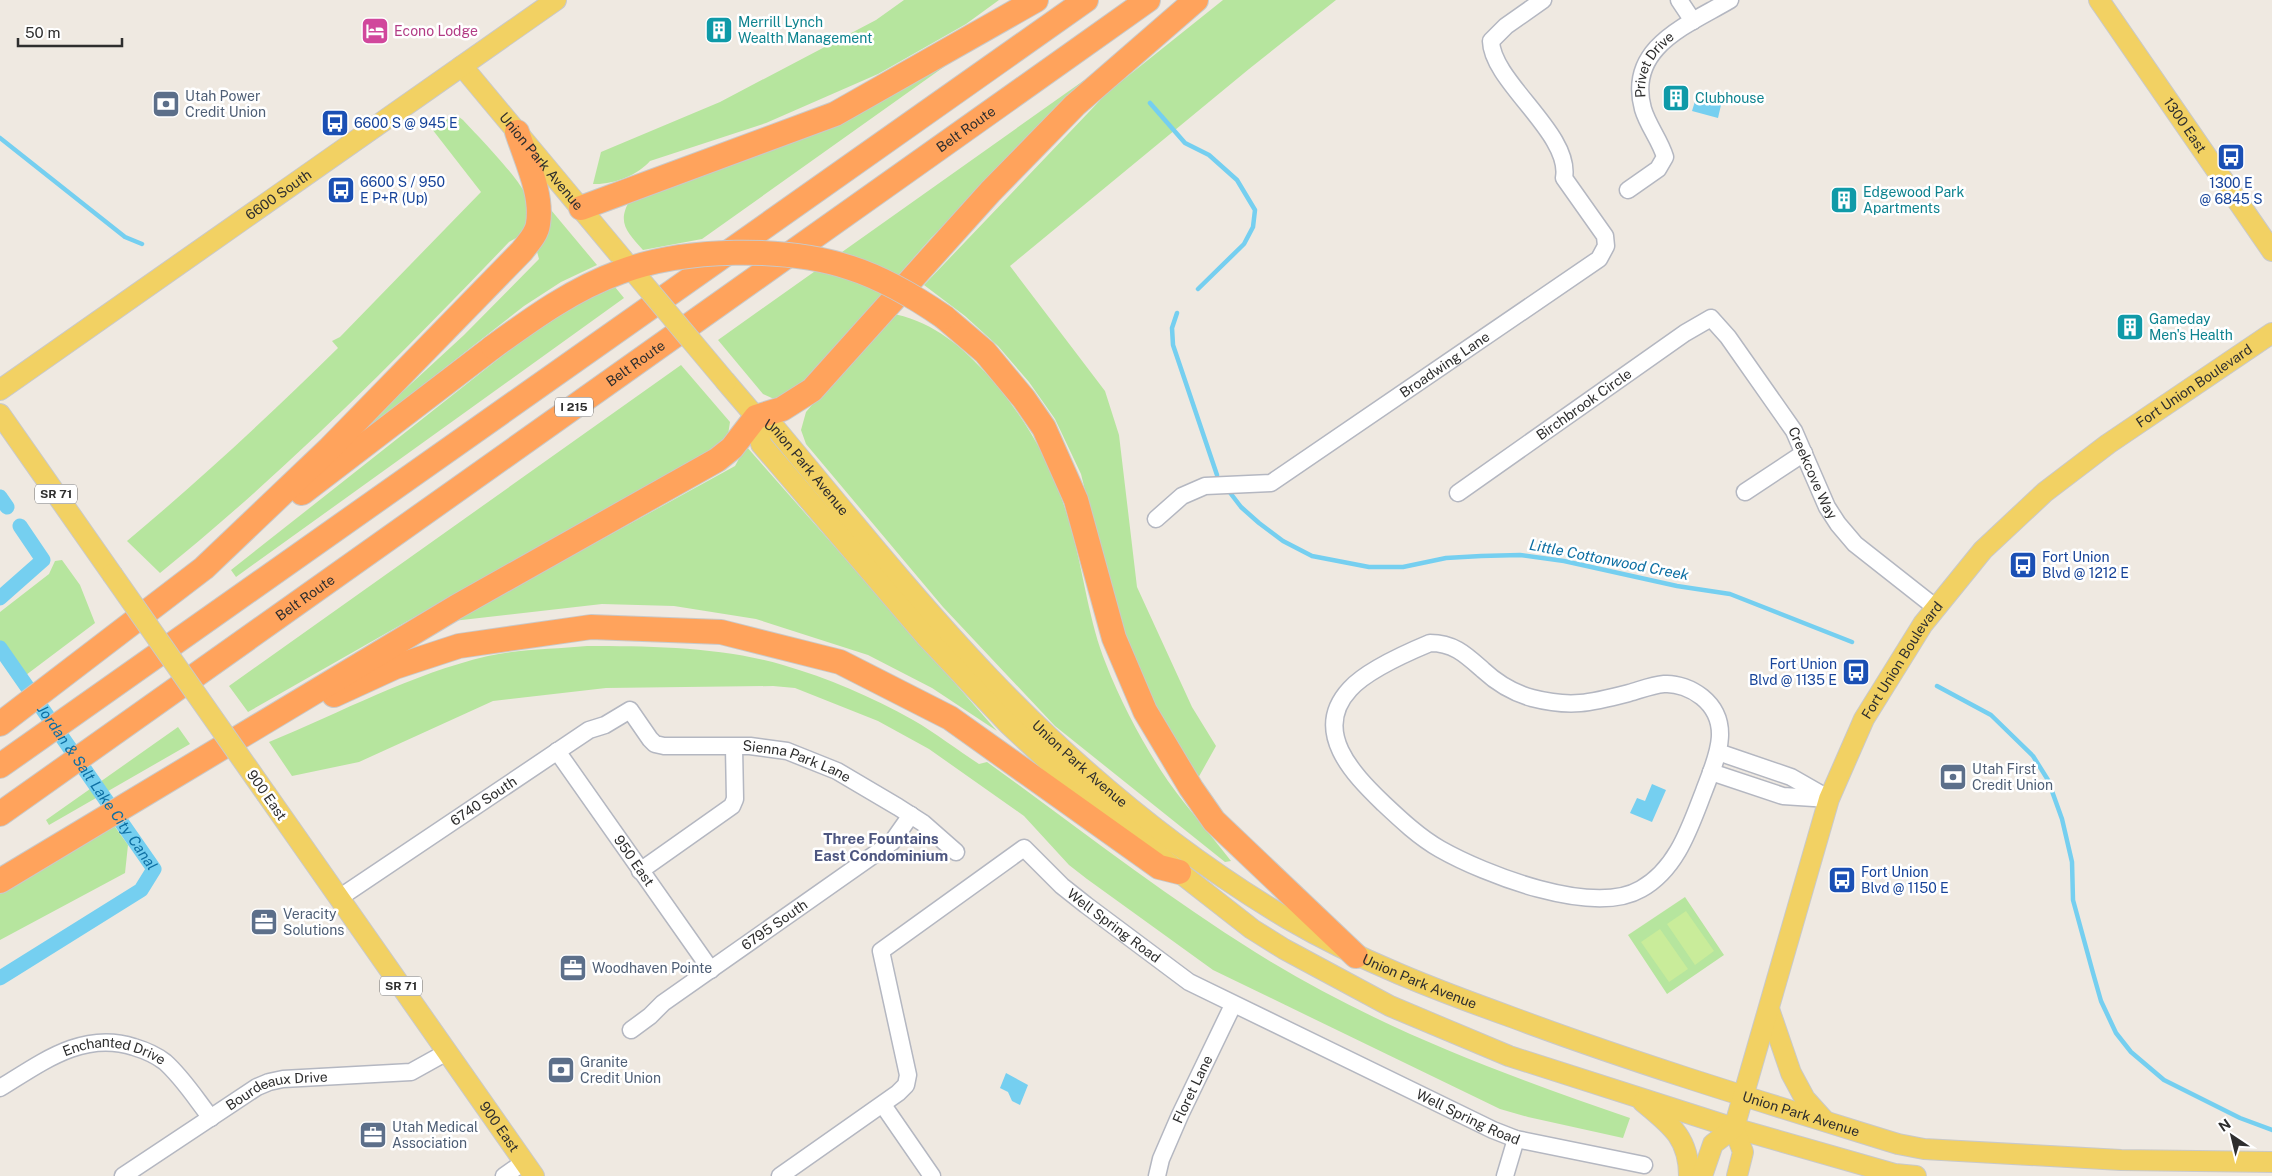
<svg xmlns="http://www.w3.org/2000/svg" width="2272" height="1176" font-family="'Public Sans',sans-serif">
<rect width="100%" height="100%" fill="#efe9e1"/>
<!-- green -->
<path fill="#b6e59e" d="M904,0H999L966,24L878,74L766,123L650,161C638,175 613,185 593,184L601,152L720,102L876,20Z
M1223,0H1336L1249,69L1010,266L1105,391L1119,435L1137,587L1192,707L1216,746L1197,780L1145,695L1117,619L1081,474L1055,419L1029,382L998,346L965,316L924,285L1108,92Z
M955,59L702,239L643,250C628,233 616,223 630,200Z
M1100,69L931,238L794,394L774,399L763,394L718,340Z
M455,114L463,120C477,135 523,182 527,198C533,218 528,233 509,242C398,358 284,473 160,573L127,541C200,480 269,416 338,348L332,341L340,337L481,192L432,129Z
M551,210L597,265L561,282L524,306L336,453L464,335L539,259L536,248L549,211Z
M615,287L624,298L236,577L231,570L525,338L571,307Z
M889,313C929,320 957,342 984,371C1027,418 1056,470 1072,532C1084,575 1089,622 1106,664C1121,703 1144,746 1168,781C1188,809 1211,835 1231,861L1225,862L1055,726L943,607L806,444L801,430L806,412Z
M681,365L730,422L728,435L705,460L506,565L248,712L229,686Z
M746,446L997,731L932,688L868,655L756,619L674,606L602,604L453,621L735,466Z
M62,560L80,585L95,623L26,675C20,666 2,649 0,641C0,633 0,621 0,612L49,574L55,561Z
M587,646C651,646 722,647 783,665C828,678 872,697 913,720C936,733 957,750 979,764L987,762C1076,826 1162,894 1255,952C1373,1026 1499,1073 1630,1118L1623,1138L1528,1117L1500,1109L1213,970L1087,879L1069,865L1024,816L929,749L878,721L795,688L773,686L606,688L493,701L359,762L292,776L269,742C342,712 411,674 488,656C519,649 556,649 587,646Z
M178,727L190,744L49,825L46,820Z
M113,824L128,845L125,873L0,940V889Z
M1685,897L1724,955L1667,994L1628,935Z"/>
<!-- pitch -->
<path fill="#c9ec9a" d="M1686,911L1714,951L1695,965L1667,924Z
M1660,929L1688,969L1669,982L1641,942Z"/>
<!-- water -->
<path fill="#75cff0" d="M1696,98L1721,105L1718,118L1692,111Z
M1652,784L1666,790L1652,822L1630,813L1637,798L1645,801Z
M1006,1073L1028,1085L1020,1105L1012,1101L1008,1092L1000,1088Z"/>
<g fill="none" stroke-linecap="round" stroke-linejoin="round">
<!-- stream -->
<path stroke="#75cff0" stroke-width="4.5" d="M1150,103L1185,143L1209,155L1237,180L1255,210L1253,227L1244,244L1198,289
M0,138L125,237L142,244
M1177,313L1172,328L1173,345L1217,475
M1228,490L1241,507L1259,523L1283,541L1312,556L1369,567H1403L1446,558L1481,556L1520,555L1564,561L1677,586L1730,594L1852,642
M1937,686L1991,715L2033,756L2048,780L2062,819L2072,862L2073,900L2093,973L2101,1001L2116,1033L2131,1052L2164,1080L2240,1118L2272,1130"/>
<!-- canal -->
<g stroke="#75cff0" stroke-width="15">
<path d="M0,497L7,507"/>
<path d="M0,598L43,560L20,526"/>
<path id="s1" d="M0,648L154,869L141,890L0,978"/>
</g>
<!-- minor casing -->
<g stroke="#b4b7c1" stroke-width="19">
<g id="minor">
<path d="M1679,0L1693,21"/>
<path id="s2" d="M1628,190L1658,169L1665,157C1660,140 1648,126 1643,109C1626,47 1688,25 1730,0"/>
<path d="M1745,492L1804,453"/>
<path id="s3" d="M1458,493L1685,333L1711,318L1728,337L1794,431L1827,507L1838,524L1855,544L1935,607"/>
<path id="s4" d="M1156,519L1182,496L1205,486L1271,483L1599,259L1606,246L1605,236L1564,178C1572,134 1492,82 1491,41L1506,26L1543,0"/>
<path d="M1430,643C1454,643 1466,655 1483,670C1497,683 1514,693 1532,698C1571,708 1590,703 1629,693C1640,690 1652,685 1664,684C1677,683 1692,689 1702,697C1734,723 1716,759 1704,791C1690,827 1677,869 1641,889C1593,917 1484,874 1440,849C1419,837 1400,819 1383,803C1353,774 1311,731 1350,689C1367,670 1406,653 1430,643Z"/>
<path id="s5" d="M557,751L711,970"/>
<path d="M1718,752L1791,777L1826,797"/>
<path d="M1711,772L1783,796L1829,799"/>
<path d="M640,871L732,806L735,799L734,747"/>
<path id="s6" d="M339,898L589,730L605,725L630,710L650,739L655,744L664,746H750L787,751L837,771L898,807L923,823L956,852"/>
<path id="s7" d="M631,1030L650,1016L663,1003L885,847L892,842L911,815"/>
<path id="s8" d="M0,1088C41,1063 83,1030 134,1047C144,1050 156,1055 165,1062C183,1078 196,1099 211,1118"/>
<path d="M883,1105L932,1176"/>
<path id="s9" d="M123,1176L257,1087L269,1082L283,1079L411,1072L447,1052"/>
<path d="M504,1176L524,1162"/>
<path id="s10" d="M780,1176L898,1093L906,1085L908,1075L881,951L1024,848L1062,886L1086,905L1189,982L1493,1130L1516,1139L1644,1165"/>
<path id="s11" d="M1157,1176L1161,1159L1180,1115L1233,1005"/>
<path d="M1505,1176L1516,1139"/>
</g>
</g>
<!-- major casing -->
<g stroke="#c9c9c9" stroke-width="22">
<g id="major">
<path id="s12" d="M2099,0L2272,251"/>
<path id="s13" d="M462,66L622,258"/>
<path id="s14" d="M726,382L756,417L776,429C846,513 915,599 990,678C1078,770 1179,854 1288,919C1360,961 1436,990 1514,1018C1640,1065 1769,1104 1898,1144L1924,1149L2121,1160L2272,1162"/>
<path id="s15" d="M0,390L556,0"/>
<path d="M0,414L112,574"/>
<path d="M756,417L761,444L927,638L1009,725L1074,785L1179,872L1252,929L1284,949L1390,1006L1509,1056L1734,1128L1895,1174L1916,1176"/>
<path id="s16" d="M267,795L534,1176"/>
<path d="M1769,1009L1791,1073L1805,1099L1824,1120"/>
<path d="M1643,1102C1671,1125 1689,1138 1689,1176"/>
<path d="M1734,1128L1743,1152L1737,1176"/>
<path id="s17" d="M1702,1176L1713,1144L1734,1128L1829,799L1864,719L1923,624L1983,550L2045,492L2108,444L2272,333"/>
</g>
</g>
<!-- highway casing -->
<g stroke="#c9c9c9" stroke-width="26">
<g id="highway">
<path d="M581,208L835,114L1036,0"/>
<path d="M944,317L985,352L1024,399L1044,428L1076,500L1114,638L1145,711L1191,788L1214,821L1356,956"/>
<path d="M302,493L493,347"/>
<path d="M334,695L395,667L459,646L591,627L721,632L840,662L950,718L1159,867L1179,872"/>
<path d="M0,724L204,568L329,449L522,251C528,243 537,234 538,224C543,194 526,160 517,132"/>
<path d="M0,766L1086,0"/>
<path id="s18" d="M0,814L1148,0"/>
<path d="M0,881L456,607L717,460L732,448L756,417L782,409L812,390L990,192L1075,105L1196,0"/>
</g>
</g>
<!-- minor -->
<use href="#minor" stroke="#fff" stroke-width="16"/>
<!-- major -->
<use href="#major" stroke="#f2d163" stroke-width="20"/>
<!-- highway -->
<use href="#highway" stroke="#ffa35c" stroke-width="24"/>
<!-- major-bridge casing -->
<g stroke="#c9c9c9" stroke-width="22" stroke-linecap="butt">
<path id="major-bridge" d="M622,258L726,382
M112,574L267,795"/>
</g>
<!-- highway-bridge casing -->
<g stroke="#c9c9c9" stroke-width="26" stroke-linecap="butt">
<path id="highway-bridge" d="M493,347C533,318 573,289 620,272C684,248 785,246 851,268C885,279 915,297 944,317"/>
</g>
<!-- major-bridge -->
<use href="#major-bridge" stroke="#f2d163" stroke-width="20"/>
<!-- highway-bridge -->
<use href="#highway-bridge" stroke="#ffa35c" stroke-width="24"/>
</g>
<!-- icons -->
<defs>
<g id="building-square" transform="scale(1.4375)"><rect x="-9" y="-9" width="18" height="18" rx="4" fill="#0f9aa8" stroke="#fff"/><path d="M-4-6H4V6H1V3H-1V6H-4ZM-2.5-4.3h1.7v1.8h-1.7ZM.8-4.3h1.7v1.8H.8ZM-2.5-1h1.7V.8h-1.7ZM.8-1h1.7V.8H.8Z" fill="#fff"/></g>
<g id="hotel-square" transform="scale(1.4375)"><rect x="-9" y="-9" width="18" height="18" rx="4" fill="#d1479c" stroke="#fff"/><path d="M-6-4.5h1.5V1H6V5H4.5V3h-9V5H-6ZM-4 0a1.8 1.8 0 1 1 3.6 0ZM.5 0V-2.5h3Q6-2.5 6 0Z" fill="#fff"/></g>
<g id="bank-square" transform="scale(1.4375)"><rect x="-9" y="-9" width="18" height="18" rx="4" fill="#5c6f8a" stroke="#fff"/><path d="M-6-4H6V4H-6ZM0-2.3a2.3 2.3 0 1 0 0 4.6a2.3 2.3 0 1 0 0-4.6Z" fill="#fff"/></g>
<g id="bus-square" transform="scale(1.4375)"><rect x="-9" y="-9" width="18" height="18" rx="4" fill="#1a4fb4" stroke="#fff"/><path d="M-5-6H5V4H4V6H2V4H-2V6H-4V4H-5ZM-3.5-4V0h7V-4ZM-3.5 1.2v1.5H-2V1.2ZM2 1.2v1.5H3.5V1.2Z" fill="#fff"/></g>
<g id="office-square" transform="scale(1.4375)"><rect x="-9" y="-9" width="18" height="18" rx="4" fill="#5c6f8a" stroke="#fff"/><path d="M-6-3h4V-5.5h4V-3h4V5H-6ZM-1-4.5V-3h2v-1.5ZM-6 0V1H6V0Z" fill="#fff"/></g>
</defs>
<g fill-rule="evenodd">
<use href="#building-square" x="719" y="30"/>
<use href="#hotel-square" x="375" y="31"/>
<use href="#building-square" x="1676" y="98"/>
<use href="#bank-square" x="166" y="104"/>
<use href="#bus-square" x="335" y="123"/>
<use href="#bus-square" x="2231" y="157"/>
<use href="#bus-square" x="341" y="190"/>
<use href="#building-square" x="1844" y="200"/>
<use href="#building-square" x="2130" y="327"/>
<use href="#bus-square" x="2023" y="565"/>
<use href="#bus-square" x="1856" y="672"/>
<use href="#bank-square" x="1953" y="777"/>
<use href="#bus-square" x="1842" y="880"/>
<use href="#office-square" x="264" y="922"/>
<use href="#office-square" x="573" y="968"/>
<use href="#bank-square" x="561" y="1070"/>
<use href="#office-square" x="373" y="1135"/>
</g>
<g text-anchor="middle" stroke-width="5" stroke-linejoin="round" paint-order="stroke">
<!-- shield labels -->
<g fill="#fff" stroke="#6d6d6d" stroke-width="1">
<rect x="555" y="397.5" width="38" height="19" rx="4"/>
<rect x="35" y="484.5" width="42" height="19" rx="4"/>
<rect x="380" y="976.5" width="42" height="19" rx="4"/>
</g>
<g font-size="12" font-weight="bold" fill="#2e2e2e">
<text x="574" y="411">I 215</text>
<text x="56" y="498">SR 71</text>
<text x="401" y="990">SR 71</text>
</g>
<!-- culture labels -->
<g font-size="14" fill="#0d838f" stroke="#fff" text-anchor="start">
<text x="738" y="27">Merrill Lynch<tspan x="738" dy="16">Wealth Management</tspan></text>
<text x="1695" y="103">Clubhouse</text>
<text x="1863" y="197">Edgewood Park<tspan x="1863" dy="16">Apartments</tspan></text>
<text x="2149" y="324">Gameday<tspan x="2149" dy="16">Men's Health</tspan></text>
</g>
<!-- hotel labels -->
<g font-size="14" fill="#b23c85" stroke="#fff" text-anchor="start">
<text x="394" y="36">Econo Lodge</text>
</g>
<!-- street labels -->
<g font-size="14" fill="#2e2e2e" stroke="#fff">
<text dy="5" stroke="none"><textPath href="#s2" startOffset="152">Privet Drive</textPath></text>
<text dy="5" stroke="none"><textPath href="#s12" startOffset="152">1300 East</textPath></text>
<text dy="5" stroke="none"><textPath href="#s18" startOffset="1184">Belt Route</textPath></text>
<text dy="5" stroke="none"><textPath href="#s13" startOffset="124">Union Park Avenue</textPath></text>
<text dy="5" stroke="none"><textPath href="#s15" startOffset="340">6600 South</textPath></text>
<text dy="5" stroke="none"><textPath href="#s18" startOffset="779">Belt Route</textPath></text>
<text dy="5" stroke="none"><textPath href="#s4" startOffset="336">Broadwing Lane</textPath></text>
<text dy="5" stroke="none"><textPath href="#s17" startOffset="965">Fort Union Boulevard</textPath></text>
<text dy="5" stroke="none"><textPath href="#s3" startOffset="154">Birchbrook Circle</textPath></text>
<text dy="5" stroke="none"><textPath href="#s14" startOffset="118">Union Park Avenue</textPath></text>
<text dy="5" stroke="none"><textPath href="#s3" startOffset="494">Creekcove Way</textPath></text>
<text dy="5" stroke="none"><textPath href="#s18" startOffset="374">Belt Route</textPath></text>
<text dy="5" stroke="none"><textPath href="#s17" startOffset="560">Fort Union Boulevard</textPath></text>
<text dy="5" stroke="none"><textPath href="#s14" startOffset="522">Union Park Avenue</textPath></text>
<text dy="5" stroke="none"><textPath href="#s6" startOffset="534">Sienna Park Lane</textPath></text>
<text transform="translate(267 795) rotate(55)" y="5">900 East</text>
<text dy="5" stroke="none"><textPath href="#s6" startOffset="174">6740 South</textPath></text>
<text dy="5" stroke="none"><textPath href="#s5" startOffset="134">950 East</textPath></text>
<text dy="5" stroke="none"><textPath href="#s7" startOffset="178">6795 South</textPath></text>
<text dy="5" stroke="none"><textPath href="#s10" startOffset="588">Well Spring Road</textPath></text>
<text dy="5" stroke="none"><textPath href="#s14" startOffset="928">Union Park Avenue</textPath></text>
<text dy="5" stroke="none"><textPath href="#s8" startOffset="126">Enchanted Drive</textPath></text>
<text dy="5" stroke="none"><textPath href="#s11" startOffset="94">Floret Lane</textPath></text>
<text dy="5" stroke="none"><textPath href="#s9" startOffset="179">Bourdeaux Drive</textPath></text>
<text dy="5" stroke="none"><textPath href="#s14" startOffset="1332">Union Park Avenue</textPath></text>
<text dy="5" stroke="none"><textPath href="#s10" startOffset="992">Well Spring Road</textPath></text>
<text dy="5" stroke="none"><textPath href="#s16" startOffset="405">900 East</textPath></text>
</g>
<!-- service labels -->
<g font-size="14" fill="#4e5e75" stroke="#fff" text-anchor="start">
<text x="185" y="101">Utah Power<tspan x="185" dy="16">Credit Union</tspan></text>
<text x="1972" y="774">Utah First<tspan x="1972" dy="16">Credit Union</tspan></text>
<text x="283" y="919">Veracity<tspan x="283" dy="16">Solutions</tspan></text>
<text x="592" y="973">Woodhaven Pointe</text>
<text x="580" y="1067">Granite<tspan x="580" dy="16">Credit Union</tspan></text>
<text x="392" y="1132">Utah Medical<tspan x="392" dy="16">Association</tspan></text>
</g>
<!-- transit labels -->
<g font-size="14" fill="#164399" stroke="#fff" text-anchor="start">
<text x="354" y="128">6600 S @ 945 E</text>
<text x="360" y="187">6600 S / 950<tspan x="360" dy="16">E P+R (Up)</tspan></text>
<text x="2231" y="188" text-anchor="middle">1300 E<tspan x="2231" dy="16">@ 6845 S</tspan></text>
<text x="2042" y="562">Fort Union<tspan x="2042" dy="16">Blvd @ 1212 E</tspan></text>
<text x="1837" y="669" text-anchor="end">Fort Union<tspan x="1837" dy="16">Blvd @ 1135 E</tspan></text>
<text x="1861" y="877">Fort Union<tspan x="1861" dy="16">Blvd @ 1150 E</tspan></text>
</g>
<!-- water labels -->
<g font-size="15" font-style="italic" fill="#0d6fa3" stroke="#fff">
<text transform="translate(1609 560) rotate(11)" y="5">Little Cottonwood Creek</text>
<text dy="5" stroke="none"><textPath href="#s1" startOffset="170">Jordan &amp; Salt Lake City Canal</textPath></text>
</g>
<!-- neighbourhood labels -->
<g font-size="15" font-weight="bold" fill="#4d5680" stroke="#fff">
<text x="881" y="844">Three Fountains<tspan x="881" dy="17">East Condominium</tspan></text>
</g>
</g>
<!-- north arrow -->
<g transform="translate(2232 1136) rotate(325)" stroke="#ffffff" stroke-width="4" paint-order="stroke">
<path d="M0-4L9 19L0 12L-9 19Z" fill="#2e2e2e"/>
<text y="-8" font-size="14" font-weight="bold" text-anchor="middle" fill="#2e2e2e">N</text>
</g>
<!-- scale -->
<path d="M18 38v8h104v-8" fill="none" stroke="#2e2e2e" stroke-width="2.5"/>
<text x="25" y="38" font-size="15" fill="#2e2e2e" stroke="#ffffff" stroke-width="4" paint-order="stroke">50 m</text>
</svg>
